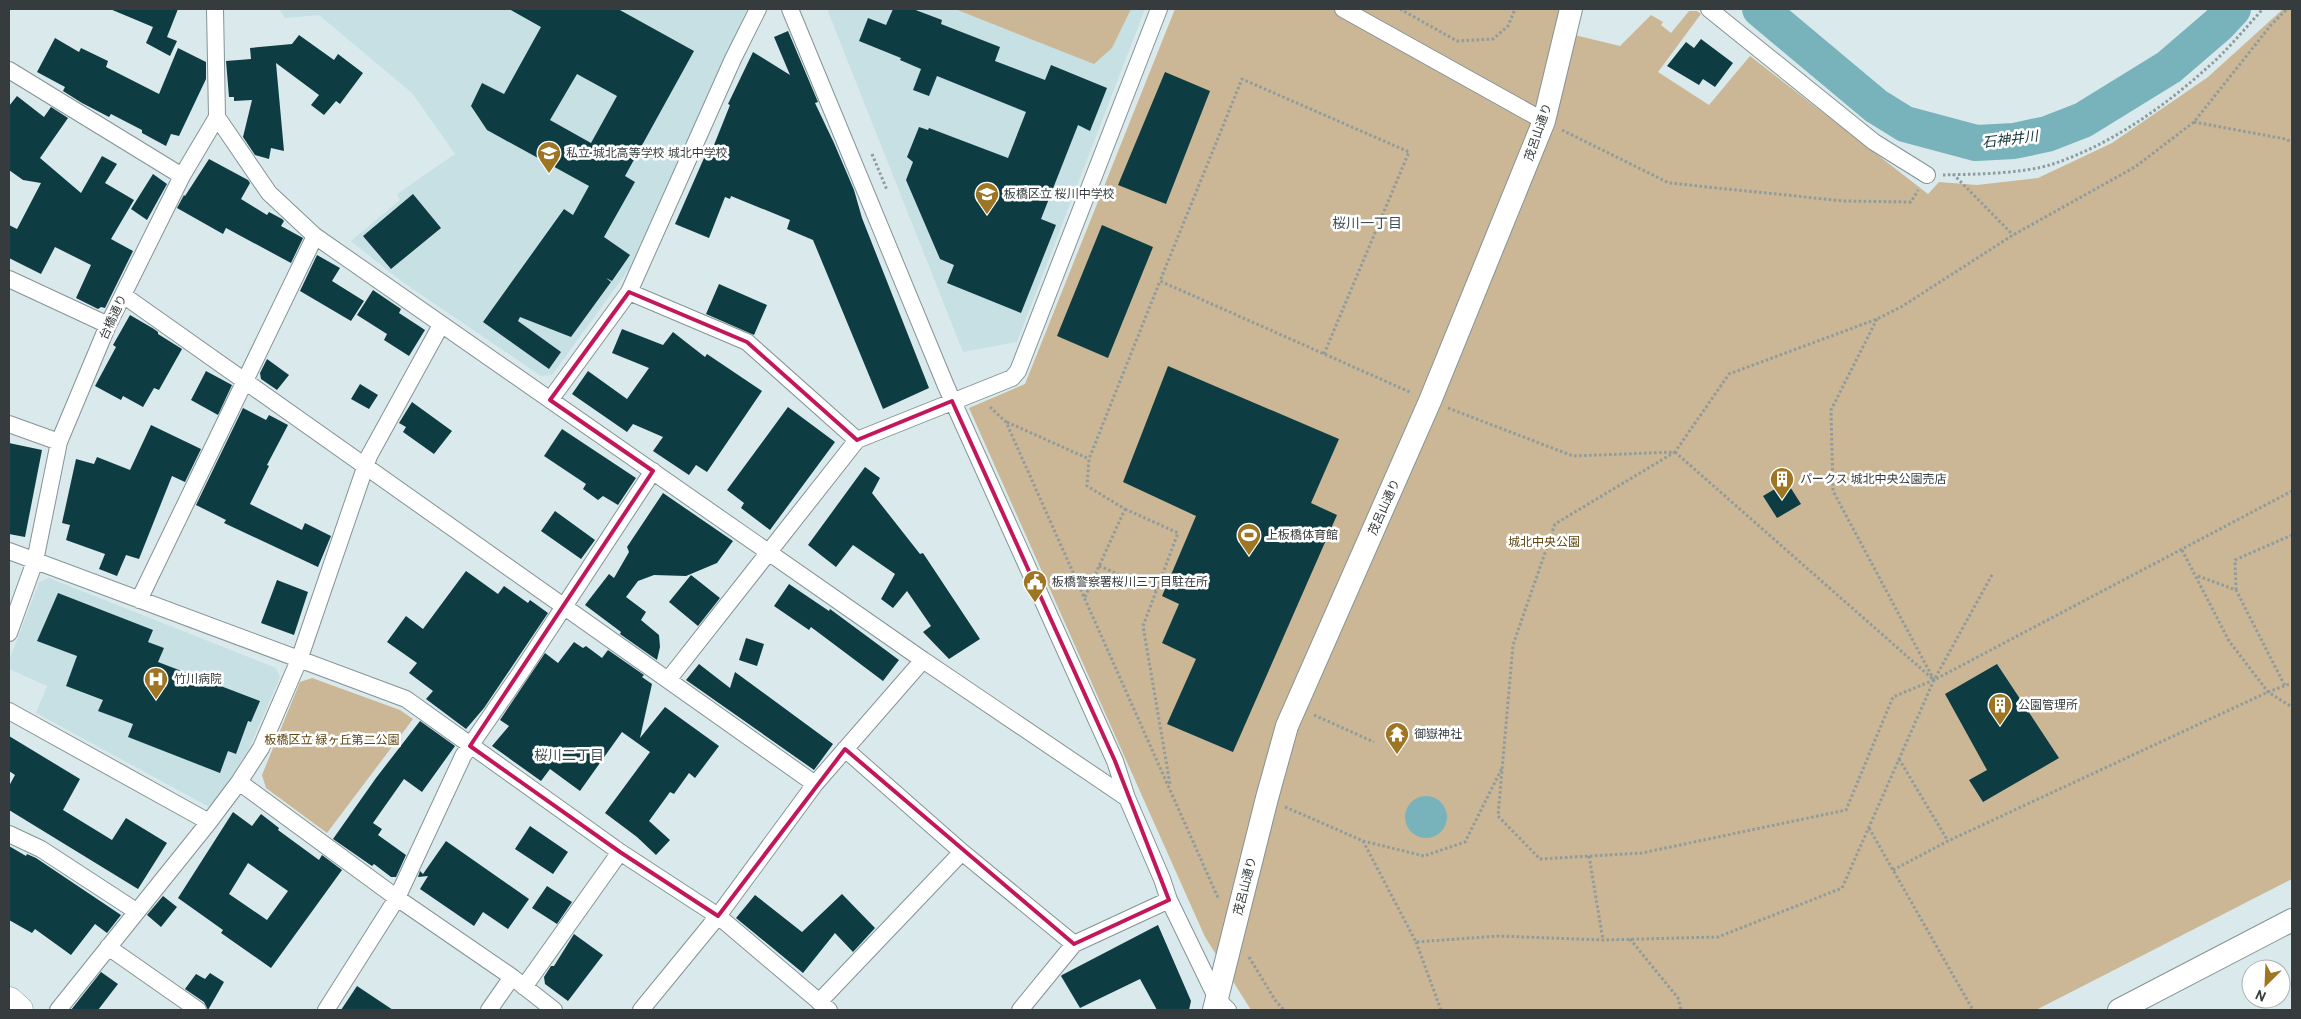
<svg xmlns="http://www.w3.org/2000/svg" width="2301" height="1019" font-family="Overpass,'Noto Sans JP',sans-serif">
<rect width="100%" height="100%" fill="#daeaec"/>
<!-- built -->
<path fill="#c7e0e4" d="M279,9H747L632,265L552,375L541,376L401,281L351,241L400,200L397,194L455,154L412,93L319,15L285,18Z
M827,9H1145L1017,342L963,352Z
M49,578L276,668L280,677L248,751L211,808L36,713L47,686L9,669V661L39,582Z"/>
<!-- green -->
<path fill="#cbb795" d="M955,9H1131L1112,48L1094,64Z
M1175,9H1563L1558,31L1620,46L1651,15L1663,22L1661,25L1671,33L1689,11H1697L1701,14L1658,72L1709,105L1750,56L1928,194L1939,182L1977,185L2038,178L2112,143L2208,77L2283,9H2292V879L2036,1010H1251L1205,937L969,408L1025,384Z
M312,678L400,710L413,719L327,833L266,788L262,775L300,682Z"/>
<!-- water -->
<path fill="#78b3bc" d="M1405 817a21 21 0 1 1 42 0a21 21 0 1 1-42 0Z"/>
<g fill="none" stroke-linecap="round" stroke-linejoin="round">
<!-- river -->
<path stroke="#78b3bc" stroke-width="36" d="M1760,9L1876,106L1905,124L1976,143L2014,141L2047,134L2083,120L2169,67L2219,24L2233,9"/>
</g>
<!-- building -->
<path fill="#0d3d43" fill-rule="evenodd" d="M110,9H178L167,37L177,41L170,56L146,43L153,27Z
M509,9H618L694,51L625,176L635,182L604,237L630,255L612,281L606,278L611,282L571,337L520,317L518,321L561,352L549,369L483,322L564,209L573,215L589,186L487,130L471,106L482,83L504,94L541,27ZM577,74L617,96L591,143L550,120Z
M893,9H913L942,20L941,24L1000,47L995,61L1045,80L1051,65L1107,88L1090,131L1078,125L1041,219L1056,225L1021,313L947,283L954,265L940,259L906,180L913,162L907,157L919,127L928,130L929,128L1008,158L1026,112L937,76L929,96L913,90L921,69L900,60L901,58L859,41L868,18L886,25Z
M788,31L818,102L815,103L834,143L854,190L862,218L929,388L883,409L813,240L787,229L790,220L731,196L730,199L725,197L709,238L675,224L704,158L708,160L730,105L728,104L753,52L790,75L774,37Z
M299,35L334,60L338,54L363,73L340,104L336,101L324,115L311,105L319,95L276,63L284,151L271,148L269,159L255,155L243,137L252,100L234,101V97H229L226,61L251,59L250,48L292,44Z
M55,38L79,52L81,48L108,61L106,67L159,94L178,48L206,62V79L179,136L171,134L166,146L142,133V130L111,114L109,117L82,103L63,91L65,87L37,72Z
M1701,39L1733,63L1715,87L1703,79L1699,85L1667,66L1686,42L1694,48Z
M1165,72L1210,91L1166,204L1118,185Z
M17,96L44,117L51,107L68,118L40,158L81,193L102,156L117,164L105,183L134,200L111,239L133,251L105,308L101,307L98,309L76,298L91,265L55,247L41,274L9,258V225L17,229L41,183L23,180L9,170V106Z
M209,159L248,180L250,183L241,199L267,215L269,212L282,219L284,221L281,226L303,238L291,263L226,228L223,234L177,208L184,195L185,196Z
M153,174L167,184L147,220L131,209Z
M413,194L441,228L391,269L363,236Z
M1102,225L1153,247L1108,358L1057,336Z
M317,255L340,268L332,281L364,301L351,321L300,291Z
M719,284L767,305L754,335L706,314Z
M373,290L401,309L399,313L425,330L409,356L384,340L387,334L357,315Z
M130,315L154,329L158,332V334L182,349L159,390L154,388L143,407L123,396L121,400L95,386L116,347L113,345Z
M622,329L663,345L673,332L705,357L707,354L762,391L707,472L696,465L689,475L653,451L663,437L633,424L627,432L572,394L588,371L627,399L649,368L612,353Z
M267,359L289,375L277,390L261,379L260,373Z
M1168,366L1339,439L1311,503L1337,515L1233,752L1167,724L1196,659L1162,643L1179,604L1162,596L1196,516L1123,482Z
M206,371L232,385L218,415L191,400Z
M360,384L378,395L369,409L351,399Z
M412,402L452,431L434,454L403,432L406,427L399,423Z
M788,407L835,442L770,530L741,508L744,503L727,490Z
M243,408L266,420L269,415L288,425L267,465L269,466L250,504L302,530L305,523L331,536L318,567L224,523L226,520L196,505Z
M151,425L201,449L185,482L172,476L139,559L126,555L117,576L99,569L105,554L66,540L70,525L62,523L76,459L94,464L97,457L130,470Z
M562,429L636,478L618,505L603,496L598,500L583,489L586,484L544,456Z
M9,443L42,450L25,537L9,534Z
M865,467L880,478L872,493L920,554L923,553L980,639L949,659L923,632L931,626L907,591L893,608L881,599L895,574L853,545L836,567L808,545Z
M1787,482L1801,504L1777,518L1763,496Z
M663,493L733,541L717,563L686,576L654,575L638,581L626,597L646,612L641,620L659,635L660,647L657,660L620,634L621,632L585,605L609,574L614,578L629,552L627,547Z
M555,511L595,540L581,559L541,531Z
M466,571L498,594L504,586L528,603L530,600L548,613L484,708L466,729L426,699L433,691L409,673L417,663L387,642L406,616L423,629Z
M691,575L720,598L698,626L669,602Z
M277,580L308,592L294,635L261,623Z
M789,584L829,611L830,609L899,660L883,681L811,627L809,630L774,606Z
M58,593L153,630L148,642L164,648L158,662L260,701L251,722L248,721L236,754L228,751L220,773L128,737L133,724L98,711L103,700L66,686L77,656L37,641Z
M746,638L764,644L757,666L739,660Z
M574,642L583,648L586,646L602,658L608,650L644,675L642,677L652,684L640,738L665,707L719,746L695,778L689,773L674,794L670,792L649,821L670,840L656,855L637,837L605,813L650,752L622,732L580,791L550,769L541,781L492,746L509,726L500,720L545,653L558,663Z
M699,664L730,688L735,672L833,744L814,770L686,680Z
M1997,664L2059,758L1983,802L1969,780L1987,770L1945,694Z
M420,721L455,746L422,792L404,779L373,823L382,829L378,835L406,855L396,877H391L374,864L372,866L333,839L376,778Z
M9,736L80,779L63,810L112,840L126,818L167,843L138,889L9,810V786L15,775L9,771Z
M233,812L252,826L261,814L279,828L278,830L319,860L322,855L342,870L271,968L221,933L223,930L178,898ZM248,863L288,891L267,920L229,894Z
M530,826L568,852L553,874L515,849Z
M446,841L529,899L508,929L483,912L474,926L420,889L428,876L418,877L420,871L423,874Z
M9,846L26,856L27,854L36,858L121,915L107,933L95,924L71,955L35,929L32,933L9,920Z
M547,886L572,902L557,924L532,908Z
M842,894L875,928L853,952L835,933L803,973L736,918L755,895L802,932Z
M163,896L177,907L161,927L147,915Z
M1158,925L1191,1001L1189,1010H1157L1140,979L1080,1008L1061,976L1062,975Z
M574,934L603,955L568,1001L545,984L544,977L551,966H554Z
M101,972L118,984L98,1010H71Z
M210,973L224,982L208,1010L204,1002L185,989L196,974L205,979Z
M357,986L393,1010H341Z"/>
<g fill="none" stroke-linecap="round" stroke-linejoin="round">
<!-- street casing -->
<g stroke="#859396" stroke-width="18">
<path id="street" d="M790,9L946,386L1115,761L1127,798L1162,879L1169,900L1217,999L1228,1010
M1343,9L1544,121
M1709,9L1874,142L1927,175
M9,70L182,176
M217,117L269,193L315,236L923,660
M9,279L108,325
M629,292L747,342L857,440
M123,295L815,784
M550,400L629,292L733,59L758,9
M9,424L59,442
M9,551L406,699L620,852L718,916L829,1010
M139,600L315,236
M9,633L35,561L59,442L108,325L182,176L217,117L215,9
M668,680L857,440L1012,378L1018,371L1159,9
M9,711L209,822
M845,749L962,852
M239,782L397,898L512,977L554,1010
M9,834L41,849L136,911
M108,947L198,1010
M524,987L620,852
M819,1002L962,852L1074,944
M58,1010L209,822L239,782L261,748L299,660L369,456L441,325
M326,1010L397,898L463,756L521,672L653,471
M489,1010L512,977
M641,1010L718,916L815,784L923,660L1127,798
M1020,1010L1074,944L1169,900"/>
</g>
<!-- secondary casing -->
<g stroke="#859396" stroke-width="24">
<path id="secondary" d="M1214,1010L1267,798L1287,726L1430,401L1544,121L1571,9
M2119,1010L2292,920"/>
</g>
<!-- highway casing -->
<g stroke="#859396" stroke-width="29">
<path id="highway" d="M9,1001L19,1010"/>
</g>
<!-- path -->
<path stroke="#8f9b9c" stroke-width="3" stroke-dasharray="2.5 2.5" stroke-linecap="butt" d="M1400,9L1457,41L1493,39L1508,26L1515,9
M2194,122L2285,139L2292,142
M1562,130L1669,183L1844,201L1911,202L1918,190
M872,154L887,190
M1953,174L2013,235
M1943,175C1976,174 2022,174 2053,164C2110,145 2164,107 2208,67C2228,50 2245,28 2263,9
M1877,319L1831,410L1833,491L1934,680L1993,573
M1324,354L1409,152L1242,79L1160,281L1412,393
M990,407L1006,422L1219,900
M1448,408L1573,456L1675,452L1729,374L1877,319L1901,307L2013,235L2135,167L2194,122L2271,25L2287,9
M1007,422L1089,459
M1675,452L1934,680L1893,697L1846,810L1642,853L1540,859L1498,816L1513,645L1555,524Z
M1125,509L1178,533L1143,626L1170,784
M2182,550L2229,641L2268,692L2292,707
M1099,566L1156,590
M2198,576L2236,590L2285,686
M2236,590L2235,560L2292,535
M1085,597L1125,509L1087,486L1089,459L1160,281
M1314,715L1374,742
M1899,759L1948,841
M1285,807L1363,841L1416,942L1498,936L1603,940L1718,937L1842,888L1934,680L2292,491
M1869,828L1973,1010
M1363,841L1424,856L1465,842L1502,768
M1589,856L1603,940
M1893,870L1948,841L2268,692L2292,683
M1630,939L1678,998L1681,1010
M1416,942L1441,1010
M1249,957L1275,1000L1284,1010"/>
<!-- street -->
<use href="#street" stroke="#fff" stroke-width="16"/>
<!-- secondary -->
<use href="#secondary" stroke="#fff" stroke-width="22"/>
<!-- highway -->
<use href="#highway" stroke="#fff" stroke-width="28"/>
</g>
<!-- marked area -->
<path fill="none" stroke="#c2185b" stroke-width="4" stroke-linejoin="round" d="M629,292L747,342L857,440L952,401L1115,761L1169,900L1074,944L845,749L718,916L620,852L470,746L653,471L550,400Z"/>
<!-- icons -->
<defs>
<g id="school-pin" transform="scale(1.25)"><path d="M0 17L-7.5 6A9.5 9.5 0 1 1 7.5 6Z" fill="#9d7523" stroke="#fff"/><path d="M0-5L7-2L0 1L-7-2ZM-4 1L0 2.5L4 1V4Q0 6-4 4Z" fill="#fff"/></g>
<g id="building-pin" transform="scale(1.25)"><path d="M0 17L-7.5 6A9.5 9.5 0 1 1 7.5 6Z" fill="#9d7523" stroke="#fff"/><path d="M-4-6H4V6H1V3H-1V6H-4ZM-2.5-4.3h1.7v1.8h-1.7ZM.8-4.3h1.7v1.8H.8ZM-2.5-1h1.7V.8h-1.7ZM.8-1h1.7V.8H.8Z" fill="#fff"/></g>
<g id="stadium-pin" transform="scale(1.25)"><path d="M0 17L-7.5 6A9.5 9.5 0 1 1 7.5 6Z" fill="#9d7523" stroke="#fff"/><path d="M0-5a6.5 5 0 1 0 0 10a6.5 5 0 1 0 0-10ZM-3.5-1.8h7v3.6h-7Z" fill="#fff"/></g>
<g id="civic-pin" transform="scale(1.25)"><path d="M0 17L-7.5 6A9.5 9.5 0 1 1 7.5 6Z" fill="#9d7523" stroke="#fff"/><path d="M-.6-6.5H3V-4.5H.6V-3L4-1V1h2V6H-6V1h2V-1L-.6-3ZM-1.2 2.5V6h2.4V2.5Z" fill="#fff"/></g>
<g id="hospital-pin" transform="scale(1.25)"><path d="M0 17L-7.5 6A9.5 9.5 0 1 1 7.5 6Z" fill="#9d7523" stroke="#fff"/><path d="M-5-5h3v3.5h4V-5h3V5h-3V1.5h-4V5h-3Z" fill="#fff"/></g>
<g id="temple-pin" transform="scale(1.25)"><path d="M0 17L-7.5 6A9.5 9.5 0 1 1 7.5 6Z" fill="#9d7523" stroke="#fff"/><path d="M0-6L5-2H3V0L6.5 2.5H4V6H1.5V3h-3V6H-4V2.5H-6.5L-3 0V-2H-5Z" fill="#fff"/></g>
</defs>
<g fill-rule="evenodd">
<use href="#school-pin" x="549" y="153"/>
<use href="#school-pin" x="987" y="194"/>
<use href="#building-pin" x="1782" y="479"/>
<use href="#stadium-pin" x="1249" y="535"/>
<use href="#civic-pin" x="1035" y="582"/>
<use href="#hospital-pin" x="156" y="679"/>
<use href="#building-pin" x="2000" y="705"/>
<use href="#temple-pin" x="1397" y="734"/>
</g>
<g text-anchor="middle" stroke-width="5" stroke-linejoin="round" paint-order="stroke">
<!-- street labels -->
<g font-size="12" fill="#363c3d" stroke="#fff">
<text transform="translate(1538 132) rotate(-71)" y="4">茂呂山通り</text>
<text transform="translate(113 317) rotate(-65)" y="4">台橋通り</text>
<text transform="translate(1384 507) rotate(-66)" y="4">茂呂山通り</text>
<text transform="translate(1245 886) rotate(-76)" y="4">茂呂山通り</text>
</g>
<!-- poi labels -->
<g font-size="12" fill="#363c3d" stroke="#fff" text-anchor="start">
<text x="566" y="157">私立 城北高等学校 城北中学校</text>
<text x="1004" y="198">板橋区立 桜川中学校</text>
<text x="1800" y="483">パークス 城北中央公園売店</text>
<text x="1266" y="539">上板橋体育館</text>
<text x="1052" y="586">板橋警察署桜川三丁目駐在所</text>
<text x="174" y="683">竹川病院</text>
<text x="2018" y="709">公園管理所</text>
<text x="1414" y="738">御嶽神社</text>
</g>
<!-- park labels -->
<g font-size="12" fill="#5f4613" stroke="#fff">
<text x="1544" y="546">城北中央公園</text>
<text x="332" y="744">板橋区立 緑ヶ丘第二公園</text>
</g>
<!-- water labels -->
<g font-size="14" font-style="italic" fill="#153438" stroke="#fff">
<text transform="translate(2010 139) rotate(-7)" y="5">石神井川</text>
</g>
<!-- neighbourhood labels -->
<g font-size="14" fill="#424f51" stroke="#fff">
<text x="1367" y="228">桜川一丁目</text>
<text x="569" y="760">桜川二丁目</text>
</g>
</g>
<!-- border -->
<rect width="2301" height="1019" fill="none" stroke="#363c3d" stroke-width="20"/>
<!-- north arrow -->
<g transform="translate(2266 984) rotate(204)"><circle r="24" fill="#ffffff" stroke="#afb1b1"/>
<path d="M0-4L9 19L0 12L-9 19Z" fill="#9d7523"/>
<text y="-8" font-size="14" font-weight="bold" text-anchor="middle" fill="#363c3d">N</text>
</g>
</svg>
